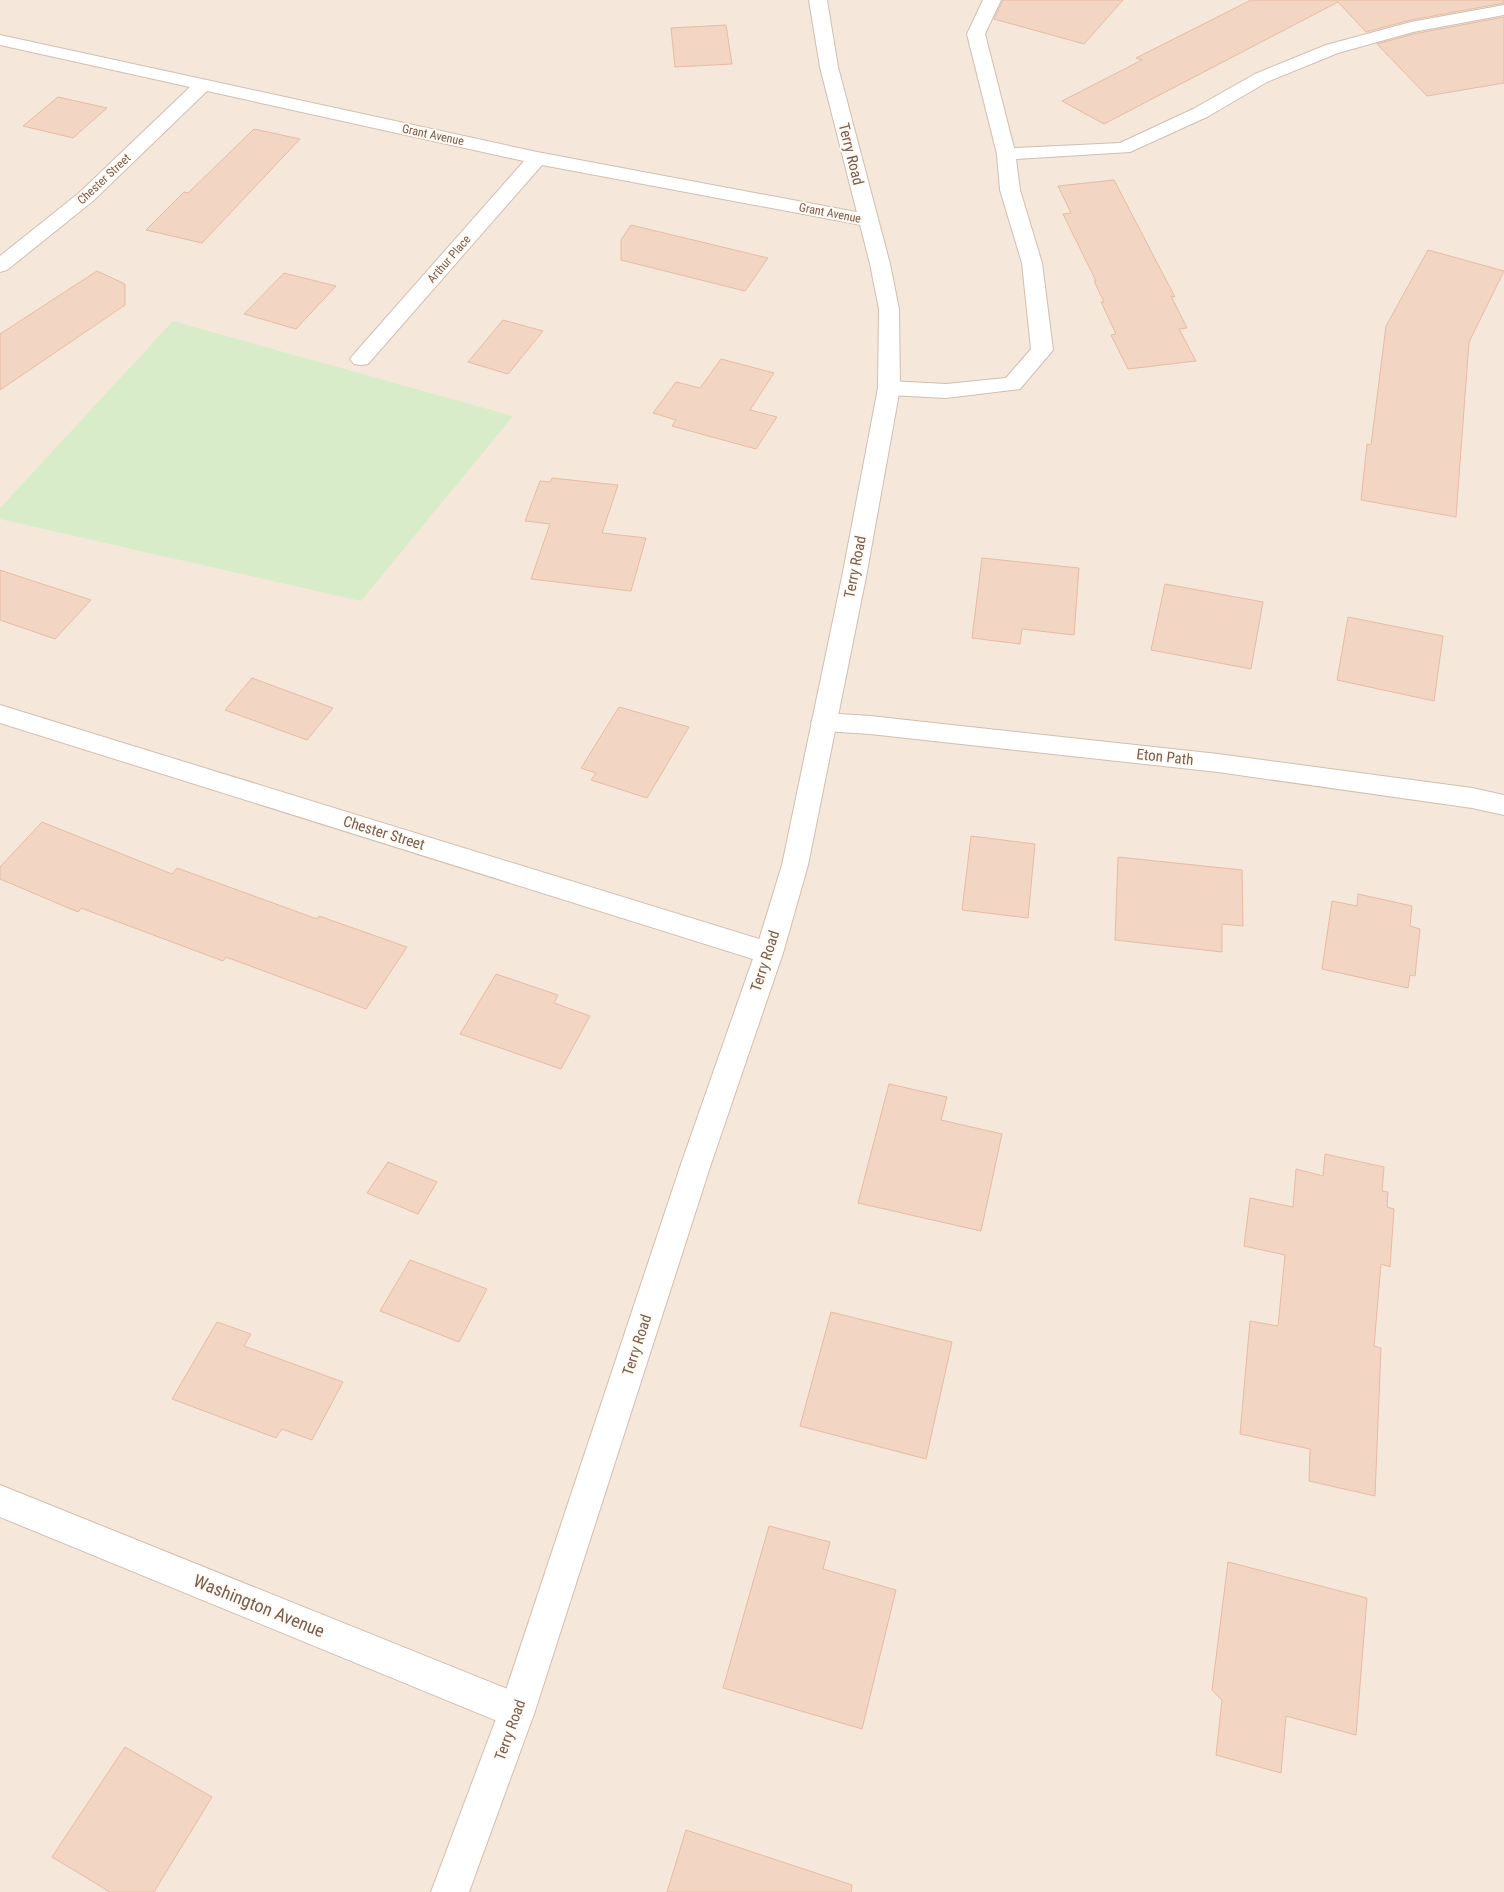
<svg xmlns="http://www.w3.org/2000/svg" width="1504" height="1892" font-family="'Roboto Condensed',sans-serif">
<rect width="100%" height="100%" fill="#fdf6ec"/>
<!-- residential -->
<path fill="#f5e8da" d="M0,0H1504V1892H0Z"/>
<!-- green -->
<path fill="#d8ecc9" d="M173,321L513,416L361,601L0,519V508Z"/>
<!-- building -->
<path fill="#f3d5c3" stroke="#e6bba3" d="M1003,0H1123L1084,44L994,19Z
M1251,0H1504V3L1411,20L1366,32L1338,2L1104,124L1062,101L1142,60L1136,58Z
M1504,17V83L1427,96L1377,44L1413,34Z
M726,25L732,64L675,67L671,28Z
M58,97L107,108L73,138L23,126Z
M254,129L300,139L202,243L146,230L184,192L188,193Z
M1114,180L1175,297L1171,296L1187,328L1179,329L1196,361L1128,369L1111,335L1116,334L1101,302H1104L1094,281H1096L1063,214L1071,213L1058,186Z
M631,225L768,258L745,291L621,260V240Z
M1428,250L1504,271L1469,342L1456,517L1361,500L1367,444L1371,445L1386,326Z
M97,271L125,284V305L0,390V334Z
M284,273L336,286L296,329L244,314Z
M503,320L543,331L508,374L468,362Z
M721,359L774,373L750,410L777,417L756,449L672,426L676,420L653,413L676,382L700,388Z
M552,478L618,485L602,533L646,538L631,591L531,579L550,524L525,521L540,481L550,482Z
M982,558L1079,568L1074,635L1022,629L1020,644L972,638Z
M0,570L91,600L55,639L0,620Z
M1165,584L1263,602L1251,669L1151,650Z
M1348,617L1443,636L1434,701L1337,680Z
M252,678L333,708L307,740L225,710Z
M619,707L689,727L647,798L591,780L596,773L581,768Z
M42,822L172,874L177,868L317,919L319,916L407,947L366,1009L226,957L223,961L81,908L78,912L0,879V867Z
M971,836L1035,844L1028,918L962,910Z
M1118,857L1242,870L1243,926L1222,924V952L1115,940Z
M1358,894L1412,906L1410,926L1420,929L1415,976L1410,975L1408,988L1322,969L1332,901L1357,906Z
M496,974L558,995L554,1003L590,1016L561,1069L460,1034Z
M889,1084L947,1097L941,1120L1002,1134L981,1231L858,1203Z
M1325,1154L1384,1167L1382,1191L1388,1192L1387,1207L1394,1209L1390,1267L1381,1264L1374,1346L1381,1348L1375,1496L1309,1481L1310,1449L1240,1434L1250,1321L1278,1326L1285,1255L1244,1246L1250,1198L1293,1207L1296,1169L1323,1176Z
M388,1162L437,1182L418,1214L367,1193Z
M410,1260L487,1289L459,1342L380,1311Z
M831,1312L952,1342L926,1459L800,1426Z
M217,1322L251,1334L244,1346L343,1382L312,1440L282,1429L276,1438L172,1399Z
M769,1526L830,1542L823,1569L896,1590L862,1729L723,1688Z
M1228,1562L1367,1598L1356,1735L1286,1716L1281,1773L1216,1755L1222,1700L1212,1690Z
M125,1747L212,1797L154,1892H110L52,1857Z
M686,1830L852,1885L851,1892H667Z"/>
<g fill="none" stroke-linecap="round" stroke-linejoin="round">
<!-- minor casing -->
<g stroke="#d1beb0" stroke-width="2">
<path id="minor" d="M983,0H1001L985,34L1014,148L1120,143L1193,109L1255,74L1326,45L1411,22L1504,5V15L1413,32L1338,53L1267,82L1207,117L1130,152L1016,159L1020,190L1042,263L1053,350L1020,389L946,398L889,395L881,393L878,388L881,383L889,381L946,384L1006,378L1031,349L1022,263L1000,190L997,154L967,34Z
M0,35L537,152L867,214L874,216L877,220L874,224L867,226L542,165L368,364L361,365L354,364L350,359L354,354L524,161L207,91L93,201L7,270L0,272V256L79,193L190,87L0,45Z
M0,705L769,942L779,945L783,953L779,961L769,964L0,723Z
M824,713L870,716L1218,754L1472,788L1504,795V815L1472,808L1218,772L870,734L824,731L815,728L811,722L815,716Z
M0,1485L530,1698L535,1711L530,1724L517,1729L0,1517Z"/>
</g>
<!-- tertiary casing -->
<g stroke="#d1beb0" stroke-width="2">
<path id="tertiary" d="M809,0H827L838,67L890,264L899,309L900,388L866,577L808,865L783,953L710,1167L535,1711L469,1892H431L499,1711L680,1167L755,953L782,865L842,577L878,388L879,309L870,264L820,67Z"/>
</g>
<!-- minor -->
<use href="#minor" fill="#fff" fill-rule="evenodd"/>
<!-- tertiary -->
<use href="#tertiary" fill="#fff" fill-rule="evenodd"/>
</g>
<g text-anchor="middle" stroke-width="4" stroke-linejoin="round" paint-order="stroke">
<!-- far-street labels -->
<g font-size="12" fill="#7a5c4d" stroke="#fffaf3">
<text transform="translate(433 135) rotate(12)" y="4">Grant Avenue</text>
<text transform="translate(104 179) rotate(-43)" y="4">Chester Street</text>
<text transform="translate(830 213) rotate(11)" y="4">Grant Avenue</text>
<text transform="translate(449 259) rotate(-49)" y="4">Arthur Place</text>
</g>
<!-- street labels -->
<g font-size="15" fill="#7a5c4d" stroke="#fffaf3">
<text transform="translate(851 154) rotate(76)" y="5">Terry Road</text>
<text transform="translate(855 567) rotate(-79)" y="5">Terry Road</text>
<text transform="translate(1165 757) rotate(6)" y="5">Eton Path</text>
<text transform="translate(384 833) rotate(17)" y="5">Chester Street</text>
<text transform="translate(765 961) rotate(-72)" y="5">Terry Road</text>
<text transform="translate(637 1345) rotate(-72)" y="5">Terry Road</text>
<text transform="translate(510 1730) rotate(-70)" y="5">Terry Road</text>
</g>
<!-- near-street labels -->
<g font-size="18" fill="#7a5c4d" stroke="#fffaf3">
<text transform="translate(259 1606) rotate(22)" y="6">Washington Avenue</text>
</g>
</g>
</svg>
